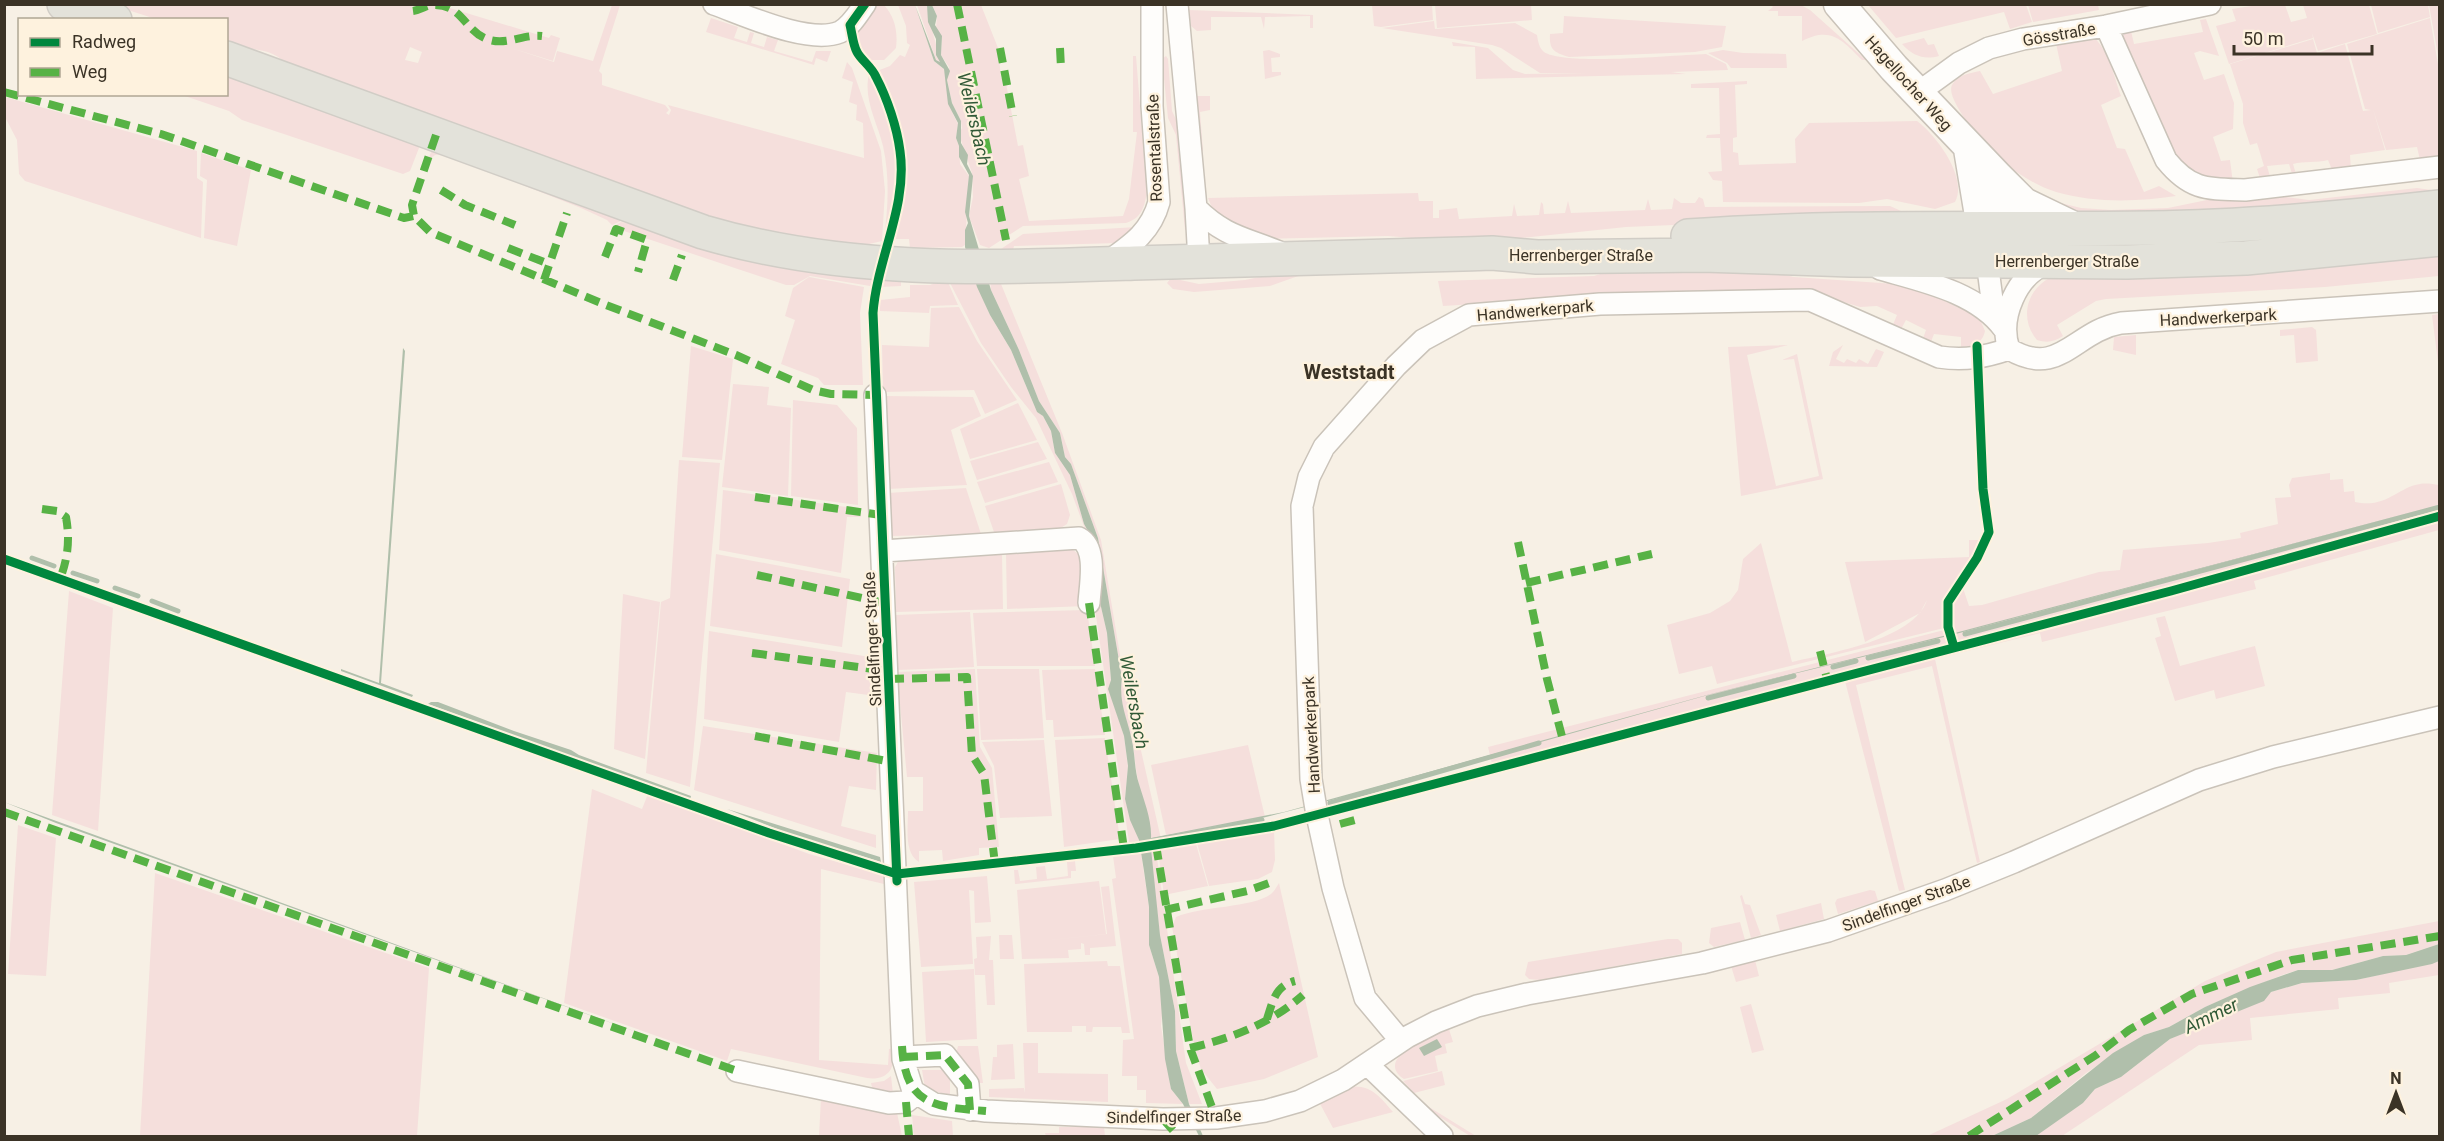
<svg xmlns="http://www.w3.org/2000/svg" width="2444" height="1141" font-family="Roboto,sans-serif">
<rect width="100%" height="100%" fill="#f7f0e5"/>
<!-- green -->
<path fill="#f5dfdc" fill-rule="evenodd" d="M112,5H413L410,16L414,5H440L549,38L551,35L560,38L553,61L511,48L554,62L557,51L593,61L612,5H620L599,71L602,74V85L665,105L669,110L666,113L669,115L671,110L668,105L864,158L863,123L856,120L857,105L849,102L853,82L842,78L847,62L852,68L881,151L885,191L882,241L852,248L824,246L708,218L289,68C274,45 250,52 227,44L226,20L156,19ZM410,47L422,52L418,63L405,60Z
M865,5H884C895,17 898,32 896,48L884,60H871L857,53L850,25Z
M898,5H915L934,61L944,69L953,114L958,124L956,138L959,146L960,164L969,176L965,245L962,247L910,248L909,239H884C888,207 890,178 883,146C877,122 863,99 869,74L890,66L900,55L905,57L910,45L907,43L906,26Z
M917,5H927C931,25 935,43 941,62L936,60Z
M932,5H981L998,48L1001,78H1005L1018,146L1023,145L1029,176L1019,179L1029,221L1123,216L1129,199L1137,132H1133V56H1136L1147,193C1144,207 1142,218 1126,223L1023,226L989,248L980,245L969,216L973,197L972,173L959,134L962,128L961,121L952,103L947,80L949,67L941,55L942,37L936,28L937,16Z
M1372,5H1432L1433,20L1381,27L1374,26Z
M1435,5H1531L1532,20L1437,28Z
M1771,5H1801L1810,10L1866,60H1862C1842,40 1831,26 1802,41V16H1778V11H1768L1773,7Z
M1868,5H2026L2032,22L2010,29L2004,12L1896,38Z
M2028,5H2098L2099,10L2033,22Z
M2369,5L2377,34L2318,51L2312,33L2313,38L2229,64L2216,26L2236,21L2232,9L2258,5H2285L2291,22L2307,18L2303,5Z
M2371,5H2428L2430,17L2378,33Z
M2429,5H2439V61Z
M1189,10L1313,15V28H1310V16L1265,17L1264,29L1261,17H1211V30L1197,31L1191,26Z
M1564,16L1726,26L1722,47L1695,52L1569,57C1554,52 1549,50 1550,34L1563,33Z
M711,18L738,27L734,38L747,42L750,32L754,33L751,43L764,47L767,37L778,40L774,51L812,62L816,51H831L827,62L816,58L814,65L706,32Z
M2430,18L2439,70V157L2420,160L2417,147L2386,150L2373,109L2385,150L2350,155L2351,170L2333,172L2328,160C2317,163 2304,161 2293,164L2297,177H2293L2289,164L2267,166L2271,180L2261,181L2257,169L2264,166L2257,143L2250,145L2243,123V104L2230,64L2313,39L2317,53L2345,44L2363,111L2371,110L2365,109L2347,44Z
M2206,19L2219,56L2200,51L2194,53L2204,80L2224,74L2234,103L2233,129L2213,137L2221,161L2230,160L2233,183L2180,170L2120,42L2125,32L2131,31L2134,44L2203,32L2200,20Z
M1434,21L1435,29L1515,23L1537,35C1538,41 1539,48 1544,52C1565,66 1675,55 1706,54L1726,64L1728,70L1671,72L1686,74L1476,79L1475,47L1453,46L1452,42L1488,48L1513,70L1525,74L1587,73H1540L1501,48L1492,45L1382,28Z
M2089,34C2108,45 2114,77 2121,96L2101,105L2117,148L2125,149L2144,192L2159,186L2176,196C2137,202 2094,203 2056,192C2036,186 2017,173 2000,160C1989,151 1944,99 1952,85C1957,75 1970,73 1980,71L1993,94L2062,71L2055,39Z
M1924,38L1928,45L1934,44L1939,56C1924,60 1913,56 1902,44Z
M1269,50L1280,54V57L1271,58L1272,72H1281V75L1265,79L1263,51Z
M1723,50L1743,53L1786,54L1787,68H1731L1727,63L1708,53Z
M1194,51L1196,96H1210V110L1200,112L1203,151L1198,152L1188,53Z
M1166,56L1168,59L1172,111L1180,128L1191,230H1185L1176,135L1168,118L1162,59Z
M227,76L418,144L419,148L410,171L403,174L242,120L229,111L182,95L226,94Z
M1747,81V84L1735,85L1737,137L1733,138V152L1738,153L1739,165L1796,163L1795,139L1809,123L1917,121C1937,136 1968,178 1955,202L1935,209L1887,199L1859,203L1723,202L1722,181L1713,180L1708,172L1722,171L1720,138H1706L1707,135L1720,134L1719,88H1691V84Z
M5,97L197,151V178L203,182L201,238L25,181L19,174L17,140L5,117Z
M434,145L641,226L621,221L612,225L607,220L581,208L444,154L435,155L430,159L429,157Z
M201,153L251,170L237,246L204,238L207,180L200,176Z
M2417,188L2439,191L2320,209L2081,214L2048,200L2081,208L2111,210L2168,208L2207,200L2278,196L2309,200Z
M1418,193L1419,201H1433V218H1439V210L1457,208L1459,219L1512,216L1514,204L1517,216L1539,215L1541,202L1543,204L1544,214L1565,213L1568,201L1571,213L1645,210L1648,199L1651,210L1672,209L1674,198L1681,203H1695L1699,197L1703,199L1705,207L1890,206L1910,215L1626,227L1473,243L1388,236L1262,239L1215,215L1208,198Z
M621,222L901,279V286L880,287V283L875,281L870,286L810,276L794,285H786L612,227Z
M1136,227L1117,243L1014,246L1012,254L995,253L1023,234Z
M2439,251V276L2325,287L2106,299L2096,301L2057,325L2063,336C2054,342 2047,343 2037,340C2017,316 2029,285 2056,275Z
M1625,266L1752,268L1794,277L1910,285L1979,317L1985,331C1982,344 1974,346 1961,347V337L1934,334L1930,344L1922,341L1926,330L1906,320L1900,331L1892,327L1897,315L1877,306L1860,307L1811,292L1599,296L1443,306L1438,281L1594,276Z
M1555,268L1301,275L1270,286L1194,292L1173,289L1167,283L1171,278L1199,284L1245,280L1279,273Z
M809,277L864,287L860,313L863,385H824L818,378L781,364L795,320L785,316L793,288Z
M999,279L1062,433L1101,540L1121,661H1129L1140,746L1161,839H1151C1149,817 1142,801 1138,780C1135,767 1135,754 1132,742C1126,719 1118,702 1122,678L1098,538L1071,464L1065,457L1060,433L1039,401L1019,350L991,290L990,280Z
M942,280H947L958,305L930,306L929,313L880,311V300L910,297V285H930Z
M975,280L990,315L1011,350L1037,412L1043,416L1051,431L1055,453L1070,475L1084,524L1093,540L1096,585L1107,633L1111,680L1109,689L1124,736L1128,767L1125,799L1140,843L1129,842L1094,602L1089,540L1072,494L1036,418L1011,387L981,343L949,281Z
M959,307L977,341L1017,400L985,414L974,390L883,392L882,345L929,347L931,308Z
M2439,314H2440L2439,370L2432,315Z
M2312,327L2316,330L2318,361L2296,363L2294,335L2280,336V330Z
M2136,335V355L2113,350L2114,337Z
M1788,345L1747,355L1776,486L1819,476L1794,359L1782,360L1797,354L1823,479L1741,496L1728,347Z
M1843,345L1836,359L1844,363L1847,359L1856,363L1859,359L1868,364L1876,349L1884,352L1877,367L1829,366L1833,352Z
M691,346L733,359L722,460L682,457Z
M733,384L769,387L767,405L791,408L788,496L722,487Z
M885,396L973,397L981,416L951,430L967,485L888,489Z
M793,400L837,405L857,428L858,505L791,496Z
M1018,403L1037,440L970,459L960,429Z
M1038,442L1047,459L977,480L970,461Z
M679,460L720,463L690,787L646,773L661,602L670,598Z
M1049,462L1058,482L985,503L977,482Z
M2330,473V480L2343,479L2344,492L2354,491L2355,502C2386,509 2398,487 2420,484C2426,483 2433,484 2439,485V530L2254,581L2256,589L2042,642L2040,633L1935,659L1980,862L1977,863L1932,666L1856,685L1905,890L1899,891L1845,681L1494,772L1488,747L1952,628V602L1957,591L1963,588L1969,606L1982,605L2099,572L2120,570L2123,550L2208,543L2241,538L2240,533L2278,524L2275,498L2291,497L2289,485L2292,478Z
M1061,484L1070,515L1067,524L1056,531L994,532L985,506Z
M966,488L981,534L891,536L888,493Z
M723,490L861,509V517H847L841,573L719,550Z
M1969,540H1980L1982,543C1964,574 1940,590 1944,628L1717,684L1712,666L1679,674L1667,625L1710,613L1730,601L1738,590L1743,559L1761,543L1792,662C1829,653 1914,640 1927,600L1920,613L1865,642L1845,562L1969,557Z
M1065,550H1073L1081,556L1086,606L1007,609L1006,554Z
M716,554L850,579L842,647L710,626Z
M1002,554L1003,609L896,612L895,567L899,560Z
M69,591L113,608L98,831L52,815Z
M623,594L660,602L645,759L614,749Z
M1087,610L1095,666H977L973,613Z
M970,612L974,667L898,670L896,615Z
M2165,616L2180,666L2255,646L2265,686L2216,699L2214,690L2175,701L2155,638L2161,636L2156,618Z
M709,631L876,658V696L846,692L839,742L704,719Z
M975,669L980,747L992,768L999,847L979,848V855L943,861L942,850L919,851V862C904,853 908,828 908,811H923V777H907L897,672Z
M977,669H1039L1044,738L981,740Z
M1095,669L1105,735L1054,737L1053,720H1046L1042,670Z
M703,726L877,753L876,790L849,786L841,826L876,835V848L694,790Z
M1105,738L1120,839L1064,847L1055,740Z
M1044,740L1052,816L1000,818L994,766L982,742Z
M1248,745L1265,817L1166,835L1151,765Z
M592,789L642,809L648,794L809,854L883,875L884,884L821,869L819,1060L888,1065L889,1049L893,1048C896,1067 889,1081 867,1078L731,1049L727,1061L564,1003Z
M18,825L56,838L46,976L8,974Z
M1274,829L1275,860L1272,872L1258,879L1209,886L1197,843Z
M1196,844L1208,886L1164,895L1158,850Z
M1156,851L1186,1063L1202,1104H1189L1176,1051L1175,1011L1160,935L1150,852Z
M1141,853L1149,907V945L1159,977L1163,1005L1161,1026L1171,1089L1183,1104L1146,1103V1090H1137V1076H1122L1123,1040L1134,1039L1112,879L1116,878L1113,856Z
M1075,861L1076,871H1071V878L1015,884L1014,870H1018L1020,881L1037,879L1036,867L1045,866L1047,879L1068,876L1067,862Z
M155,873L429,968L417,1136H140Z
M987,876L991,922L975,923L974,891L969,890L973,964L921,967L914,882Z
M1099,881L1106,934L1032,942L1107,934L1101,887L1109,886L1116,946L1090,948V955H1085L1084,944L1081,943V949L1068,950L1069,958L1022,959L1017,890Z
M1279,883L1318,1057L1264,1079L1217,1089L1201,1069L1195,1050L1172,927L1176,917C1201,906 1252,908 1271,894C1274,892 1277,886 1279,883Z
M1870,890L1875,891L1878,901L1838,914L1835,903L1837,899Z
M1742,895L1745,904L1750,905L1761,935L1751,938L1740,896Z
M1821,903L1824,919L1780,931L1776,915Z
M2439,921V944L2406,955L2383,956L2332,970H2298L2282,975L2205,1007L2169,1027L2144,1035L2086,1073L2031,1118L2001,1132L1992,1136H1927L2007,1099L2205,981L2276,952Z
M1740,922L1745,940L1714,947L1709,943L1711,928Z
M999,935H1012L1014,959H1000Z
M991,936L989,960H993L995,1005H987L985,975H975L974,959L977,958L976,937Z
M1668,939H1678L1682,943V954L1540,980L1529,979L1525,975L1528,962Z
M1755,960L1759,976L1736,982L1731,966Z
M1107,961L1108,966H1120L1130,1033H1122L1121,1027H1093L1092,1032H1086V1026H1072V1032H1027L1024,964Z
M2439,961V975L2389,983L2390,993L2338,998L2339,1009L2250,1018L2252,1040L2199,1045L2062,1136H2034L2083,1103L2095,1089L2121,1077L2170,1039L2271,992L2302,983L2356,980Z
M974,969L977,1039L926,1042L922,972Z
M1751,1004L1764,1050L1752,1053L1740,1007Z
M1449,1029L1453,1042L1445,1044L1447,1053L1435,1056L1438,1071L1404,1079C1372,1058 1434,1034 1449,1029Z
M1023,1043H1038V1073L1108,1074V1102L989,1097V1089L1024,1088L1025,1093Z
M1013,1044L1015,1079L991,1080L993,1057H997V1045Z
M958,1046H978L983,1083H977L956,1054Z
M922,1070H942L950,1077V1096L925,1088Z
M1442,1071L1445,1085L1414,1093L1403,1081Z
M891,1076L893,1094L874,1096L871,1083L884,1081Z
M1349,1087C1371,1084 1380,1097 1393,1112L1333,1128L1318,1100Z
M821,1098L897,1113L902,1136H819Z
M1429,1107L1476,1136H1470L1430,1111Z
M912,1115L952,1121L953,1136H914Z
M1059,1127H1104L1105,1136H1046L1045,1133H1059Z"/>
<!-- water -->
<path fill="#b0bfab" d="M915,5L936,60L940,62L936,55V39L928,22L927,5H932L937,16L935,25L942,36L941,55L950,71L947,80L952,103L961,121V143L968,155L967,164L973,176L969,216L991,290L1019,350L1039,401L1060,433L1065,457L1071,464L1098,538L1122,678C1118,704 1129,721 1133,746C1135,759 1135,772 1139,784C1144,801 1152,820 1151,838L1284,812L1707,695L1951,634L2439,505L1952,635L1708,695L1359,793L1262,818L1150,839L1160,935L1175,1011L1176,1051L1189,1104L1203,1136H1199L1183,1104L1171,1089L1165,1059L1159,977L1149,945V907L1144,871L1139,840L1130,820L1125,799L1128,766L1124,736L1108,689L1111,680L1107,633L1096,585L1093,540L1084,524L1070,475L1055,453L1051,431L1043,416L1037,412L1011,350L990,315L977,287L965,247V230L968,223L965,212L969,175L959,157V146L956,138L958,123L948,104L944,69L934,61Z
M403,348L405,351L381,683L413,695L412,697L341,671V669L379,683Z
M431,702H438L514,731L571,750L579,755L691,796L690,800L428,704Z
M4,802L656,1039L56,823Z
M727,809L880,857L881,862L795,836Z
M2439,944V961L2432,964L2356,980L2302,983L2271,992L2264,1001L2170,1039L2121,1077L2095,1089L2083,1103L2036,1136H1992L2031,1118L2113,1053L2144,1035L2169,1027L2205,1007L2250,987L2298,970H2332L2383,956L2406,955Z
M1437,1039L1442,1047L1424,1056L1419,1048Z"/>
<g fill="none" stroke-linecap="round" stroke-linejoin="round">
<!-- stream -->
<path stroke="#b0bfab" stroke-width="5" d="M32,558L54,566
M73,573L97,581
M115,588L138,596
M152,601L178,611
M1965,634L2440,507
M1868,658L1938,641
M1833,667L1856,661
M1708,698L1794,676
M1330,803L1539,743
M1145,842L1262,820"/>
<!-- street casing -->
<g stroke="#cac3b9" stroke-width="24">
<path id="street" d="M714,4C745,15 809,45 840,32C851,26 858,14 865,4
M1177,4L1196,208C1226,238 1247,238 1284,254
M2106,26L2166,160C2191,191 2208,189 2245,190L2440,167
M1919,92L1959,63L1989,48L2023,39L2106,26L2210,4
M1196,208L1199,261
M1987,261L1994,315
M1107,262C1131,245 1151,232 1159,202L1152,106V4
M2048,263C2017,274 1998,318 2009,349C2060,379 2074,331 2121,323L2440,301
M1880,269C1922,281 1977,292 2004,329
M875,395L903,1059L913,1091L934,1104L986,1111L1163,1119L1216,1118L1265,1111L1300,1101L1343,1080L1407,1037L1436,1022L1477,1006L1527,994L1702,963L1828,931L1945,890L2014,862L2199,780L2273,757L2440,717
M883,551L1079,538C1098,548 1090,585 1089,603
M1401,1041L1365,998L1333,888L1317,815L1311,779L1302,506L1309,477L1324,447L1396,366L1423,340L1469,315L1600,304L1810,300L1939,357C1965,361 1985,357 2009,349
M903,1057L945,1055L968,1084L970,1110
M1368,1065L1442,1136
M737,1071L889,1103L906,1102L916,1094"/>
</g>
<!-- secondary casing -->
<g stroke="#cac3b9" stroke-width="33">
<path id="secondary" d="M1839,4L1894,68L1997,176L2005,194L2007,253
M1969,149L1986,252
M1997,176L2024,203L2076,228"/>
</g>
<!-- primary casing -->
<g stroke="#d1cdc6" stroke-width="36">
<path id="primary" d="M64,4L115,20
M226,58L703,232C845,274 989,268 1134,263C1254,259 1373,257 1492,253L1537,257L1703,255L1851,260L2127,262L2246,258L2440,239
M1688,236C1842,225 1996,230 2150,228C2247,227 2343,218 2440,207"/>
</g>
<!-- street -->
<use href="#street" stroke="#fefdfb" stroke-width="21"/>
<!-- secondary -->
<use href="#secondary" stroke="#fefdfb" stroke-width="30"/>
<!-- primary -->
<use href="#primary" stroke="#e3e2da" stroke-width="33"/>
<!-- quiet -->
<path stroke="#57b245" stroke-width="8" stroke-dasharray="15 8" stroke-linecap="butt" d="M957,4L1006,240
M413,11C420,10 425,6 431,5C464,3 464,33 490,40C507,45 524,34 542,36
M1000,48L1013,116
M1060,48L1061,68
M4,92L161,134L404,218L414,216
M436,135L412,205L414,216L430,232L601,303L736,355L813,390L831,394L875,395
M441,190L465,205L515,225
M508,248L549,264
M605,257L616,229L647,240L638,272
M544,280L567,213
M673,280L682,255
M755,497L881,515
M42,509L57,511L66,517C70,540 68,558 60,579
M1518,542L1547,679L1565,748
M757,575L885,603
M1526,583L1652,554
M1089,603L1124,849
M1820,651L1827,679
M752,653L888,671
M889,679L967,677L972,755L984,774L995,864
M755,736L892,762
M4,812L737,1071
M1340,824L1359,819
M1156,845L1190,1048L1216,1118
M1165,910L1247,891L1275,881
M1267,1019C1273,1001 1275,986 1295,981
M902,1046C905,1106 935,1107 986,1111
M1190,1048C1232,1038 1270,1024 1303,995
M903,1057L945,1055L968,1084L970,1110
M906,1102L909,1136
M1163,1119L1178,1136
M1969,1136L2096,1055L2129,1030L2192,994L2292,960L2440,936"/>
<!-- cycleway casing -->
<g stroke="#fef2de" stroke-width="13">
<path id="cycleway" d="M865,4L850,25C852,33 853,45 857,52C861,60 872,67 876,77C887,98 897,127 900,151C908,206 877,258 873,313L897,881
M4,559L769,833L897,874L1136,848L1274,826L2171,591L2440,516
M1954,647L1948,627V602L1977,558L1989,532L1983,489L1977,346"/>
</g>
<!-- cycleway -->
<use href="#cycleway" stroke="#00873e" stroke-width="9"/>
</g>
<g text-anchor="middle" stroke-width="4.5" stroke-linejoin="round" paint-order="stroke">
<!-- street labels -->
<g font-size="16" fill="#3b3326" stroke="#fef2de">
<text transform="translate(2059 34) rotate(-10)" y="6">Gösstraße</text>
<text transform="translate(1909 83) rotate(48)" y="6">Hagellocher Weg</text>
<text transform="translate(1154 148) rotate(-92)" y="6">Rosentalstraße</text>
<text x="1581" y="261">Herrenberger Straße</text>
<text x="2067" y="267">Herrenberger Straße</text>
<text transform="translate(1535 310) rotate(-5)" y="6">Handwerkerpark</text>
<text transform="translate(2218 317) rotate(-3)" y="6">Handwerkerpark</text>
<text transform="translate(872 639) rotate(-93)" y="6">Sindelfinger Straße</text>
<text transform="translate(1311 735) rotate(-93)" y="6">Handwerkerpark</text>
<text transform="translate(1906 903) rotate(-20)" y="6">Sindelfinger Straße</text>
<text transform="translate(1174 1116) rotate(-1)" y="6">Sindelfinger Straße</text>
</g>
<!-- water labels -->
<g font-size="18" font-style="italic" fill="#305936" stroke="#fef2de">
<text transform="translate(974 119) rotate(77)" y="6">Weilersbach</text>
<text transform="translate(1134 702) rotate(80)" y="6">Weilersbach</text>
<text transform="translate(2211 1016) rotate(-26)" y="6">Ammer</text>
</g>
<!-- quarter labels -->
<g font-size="20" font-weight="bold" fill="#3b3326" stroke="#fef2de">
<text x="1349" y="379">Weststadt</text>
</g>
</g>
<!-- border -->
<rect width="2444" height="1141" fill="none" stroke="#3b3326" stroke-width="12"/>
<!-- legend -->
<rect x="18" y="18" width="210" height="78" fill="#fef2de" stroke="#b0a694" stroke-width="1.5"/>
<rect x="30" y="38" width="30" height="9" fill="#00873e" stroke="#b0a694" stroke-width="1.5"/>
<text x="72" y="48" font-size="18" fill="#3b3326">Radweg</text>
<rect x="30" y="68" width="30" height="9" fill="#57b245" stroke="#b0a694" stroke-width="1.5"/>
<text x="72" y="78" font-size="18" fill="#3b3326">Weg</text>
<!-- north arrow -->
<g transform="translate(2396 1093)" stroke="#fef2de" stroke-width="4.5" paint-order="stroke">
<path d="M0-4.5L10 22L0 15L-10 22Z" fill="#3b3326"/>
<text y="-9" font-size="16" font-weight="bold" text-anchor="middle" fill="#3b3326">N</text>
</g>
<!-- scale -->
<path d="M2234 45v9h138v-9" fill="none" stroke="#3b3326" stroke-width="3"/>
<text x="2243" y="45" font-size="18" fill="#3b3326" stroke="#fef2de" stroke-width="4.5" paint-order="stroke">50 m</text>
</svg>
